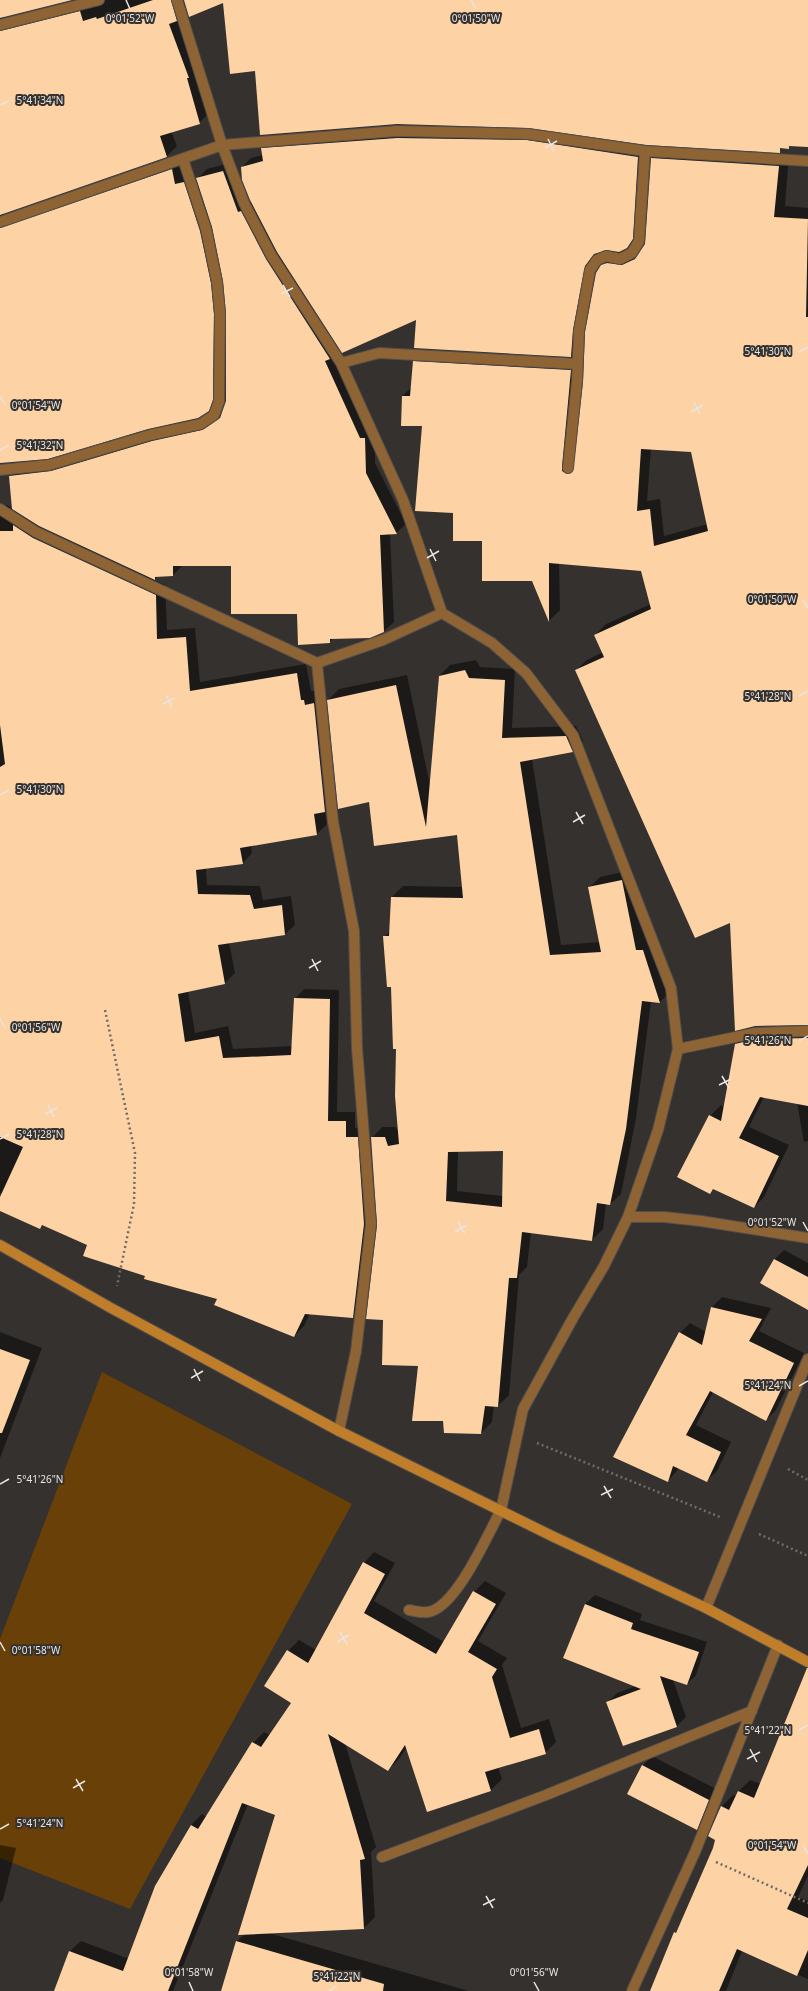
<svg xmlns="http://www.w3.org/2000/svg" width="808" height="1991" font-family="'Noto Sans',sans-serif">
<rect width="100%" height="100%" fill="#35312e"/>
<!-- green -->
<path fill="#694008" d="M102,1372L352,1504L130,1909L0,1858V1639Z"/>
<!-- shadow -->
<path fill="#0007" fill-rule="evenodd" d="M0,0H68L3,17L8,22L99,0H183L186,11L180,17L209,113L199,123L171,131L177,146L167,156L3,213L6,218L181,160L185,175L193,173L196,180L207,169L233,162L248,203L252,202L242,167L251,158L263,155L262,149L272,139L407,129L647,147L637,237L627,247L607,249L597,252L594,256L582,320L580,347L571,356L417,318L340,348L335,353L375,429V463L406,524L396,533H390L394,622L384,631L333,638L330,642L297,613L232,565H183L173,575L158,576L154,580L165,585L167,630L195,628L200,682L306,664L311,691H314L315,695L324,693L335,801L325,811L327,824L317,834L251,845L252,853L243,863L206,868L207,885L260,886L263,900L291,896L295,925L285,934L229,942L235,973L225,983L188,991L195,1033L228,1026L233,1049L293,1046L295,999L304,989L339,990L337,1112H355V1128H367L374,1213L363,1307L353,1317L310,1313L304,1326L294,1336L218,1298L146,1275L88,1245L43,1225L40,1228L0,1210V1199L2,1194L0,1193V506L7,505L13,509L10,476L20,466L61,462L213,421L222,414L226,401L228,314L224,281L209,215L208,216L220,273L218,400L208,410L0,463Z
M663,148L789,155L785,206L808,208V1023L730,921L576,670L587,660L603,652L595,635L606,624L651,604L641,570L559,563L560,610L550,620L532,580L483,540L454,512L423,425L402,396L412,387L414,362L424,351L581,360L572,456L575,463L602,266L613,255L618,252L634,255L641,251L646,245L652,158ZM651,448L692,451L708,524L664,536L660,499L647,501Z
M476,660L480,667L515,669L512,728L576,726L583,741L572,751L532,759L561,945L600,942L589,888L600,877L632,870L646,940H654L671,991L660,1002L651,1001L636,1118L621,1194L610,1204H606L603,1229L592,1240L531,1232L527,1267L519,1275L509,1395L498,1406L494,1405L492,1422L481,1433L444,1420L419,1365L384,1319L372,1138L382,1127H396L399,1133L397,1048L392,985L384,937L391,930L392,897L403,886L463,887L458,834L375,845L369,801L328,700L339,689L407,675L430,785L439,676L450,665ZM504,1150L503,1196L457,1191L458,1151Z
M808,1028V1141L804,1142L797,1103L764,1097L749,1127L789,1145L764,1197L754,1207L714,1188L710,1192V1116L721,1105L724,1107L736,1044L747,1033Z
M784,1250L808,1263V1302L762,1283L775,1259Z
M722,1297L771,1308L759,1331L804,1353L776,1410L766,1420L713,1392L696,1425L731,1442L717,1471L706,1481L679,1468L668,1481L680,1333L690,1323L706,1332L712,1307Z
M0,1332L42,1348L0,1458Z
M374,1552L395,1563L374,1601L444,1642L474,1592L485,1581L506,1593L478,1641L507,1658L502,1665L521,1728L549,1719L556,1742L545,1753L498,1767L502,1779L491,1790L428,1811L407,1747L399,1759L388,1770L345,1743L376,1847L371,1852L375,1917L364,1928L269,1933L469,1991H222L237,1941L245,1934L276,1814L248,1804L173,1991H55L70,1951L81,1941L129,1959L191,1825L202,1814L207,1817L253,1743L264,1732L270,1735L292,1703L288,1651L299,1640L316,1650L364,1563Z
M595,1595L642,1614L640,1620L707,1642L696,1675L687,1684L673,1680L686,1717L677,1726L608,1702L617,1693L636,1686L585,1604Z
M808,1701V1876L798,1897L808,1901V1979L742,1951L726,1991H651L675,1933L679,1928L714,1848L716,1839L710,1836L722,1806L733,1795L736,1796L739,1791L750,1780L761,1784Z
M652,1756L718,1790L706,1820L697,1829L642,1766Z
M0,1845L16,1848L3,1900L0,1903Z"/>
<!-- building -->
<path fill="#fdd2a5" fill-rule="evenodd" d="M0,0H72L0,18Z
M153,0H171L177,21L169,24L189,78H187L200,124L160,136L167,157L0,215V31L80,11L83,21L96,17L97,19Z
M184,0H808V147L789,146V149L780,148V153L646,145L528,128L397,124L260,135L255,71L230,74L223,3L189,17Z
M397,138L527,140L638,157L633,239L627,248L619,252L607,250L594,254L585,266L573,330L571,357L414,348L416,320L342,353L277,252L250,200L242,180L241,167L263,161L261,148Z
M651,158L779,166L774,217L808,219L806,317H808V1025L755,1026L735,1031L730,923L695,938L575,670L604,657L594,635L651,609L641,571L549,563V622L532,581H482V541H453V513L415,511L422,426H401L402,396H410L413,361L571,370L562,467V471L567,474L573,471L583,382L585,332L596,273L601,265L607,263L622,265L635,259L645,244ZM641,449L691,452L708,531L654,546L650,509L637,511Z
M172,169L175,184L184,182L200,231L211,283L214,314L213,400L209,411L198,418L148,429L48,459L0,463V228Z
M223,171L238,212L241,211L266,259L330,359L325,361L360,438H365L366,473L397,534L380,535L384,632L370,638L330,639V643L298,645L297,614H231V566H173V576L155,577V580L39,526L12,509L9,476L51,471L152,441L202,430L220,418L226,401V314L223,281L212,227L196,178Z
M13,525L33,538L156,595L157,639L186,637L190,691L297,673L301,700H304L305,705L314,703L325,812L314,814L317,835L240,848L243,864L196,870L198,894L250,895L254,909L282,905L285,935L218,945L225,984L178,994L185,1042L219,1036L223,1058L291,1055L294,998L330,999L328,1121H346V1137H358L364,1224L353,1318L305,1314L294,1337L214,1305L217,1299L144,1279L145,1276L83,1256L87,1245L42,1225L40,1229L0,1211V1197L23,1147L0,1137V767L5,764L0,725V531H13Z
M465,670L469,678L505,680L502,738L566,736L573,752L520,762L550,955L601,952L588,887L622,880L636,950H643L660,1003L642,1001L626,1129L610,1205L597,1203L592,1241L522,1232L517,1278H509L498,1407L485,1406L481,1434L444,1433L443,1421H412L418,1366L382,1365L383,1320L366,1319L377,1225L371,1137H385L388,1146L399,1144L395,1096L396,1049H393L391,987H387L383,936H389L391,897L463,898L457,835L374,846L369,802L338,809L327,700L396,685L426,827L439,676ZM503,1151L502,1207L446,1201L448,1152Z
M808,1038V1106L760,1097L739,1138L779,1156L754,1208L713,1189L710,1194L677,1177L709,1115L721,1121L735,1044L756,1039Z
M774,1259L808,1277V1310L760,1283Z
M711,1307L762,1319L749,1341L794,1363L766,1421L710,1391L686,1435L721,1452L707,1482L673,1466L668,1482L613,1457L679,1332L702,1345Z
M0,1349L30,1360L2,1433H0Z
M363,1562L385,1574L364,1613L436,1654L473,1591L496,1604L468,1652L497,1669L492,1677L510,1738L539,1729L546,1754L485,1772L491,1791L427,1812L405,1745L388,1771L328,1734L365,1859L360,1860L364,1929L238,1935L275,1815L242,1803L168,1991H54L69,1951L123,1971L155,1886L191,1825L198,1829L252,1742L261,1747L291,1703L264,1686L287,1650L308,1663Z
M585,1604L633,1623L631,1629L699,1652L687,1685L660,1676L677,1727L623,1746L606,1702L641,1689L563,1658Z
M807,1668H808V1865L787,1909L808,1918V1950L797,1976L737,1949L719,1991H650L674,1932L676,1933L713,1848L715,1840L708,1836L721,1806L729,1810L738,1791L754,1798Z
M642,1765L709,1800L697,1830L627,1794Z
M236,1941L384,1984L383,1991H221Z"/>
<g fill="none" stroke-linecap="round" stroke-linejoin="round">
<!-- service casing -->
<g stroke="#524e4b" stroke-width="12">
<path id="service" d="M409,1610C415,1611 422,1613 428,1612C456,1608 488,1534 501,1510"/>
</g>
<!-- minor casing -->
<g stroke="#524e4b" stroke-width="12">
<path id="minor" d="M177,0L222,145L244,203L271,255L341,363L403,500L442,613L492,643L526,673L573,735L671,988L678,1049L658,1130L628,1217L604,1266L573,1318L523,1409L501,1510
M0,25L99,0
M0,222L222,145L397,131L528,134L645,151L808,161
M341,363L379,353L578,364
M568,468L577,381L579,331L590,270L597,260L606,256L620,259L632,253L639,241L645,151
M0,470L49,465L150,435L201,424L214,415L219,401L220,314L217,282L206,229L183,159
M0,509L36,532L317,663
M678,1049L755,1033L808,1031
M628,1217H664L701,1221L808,1238
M339,1431L356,1351L371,1224L357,1048L354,931L333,822L317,663L383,640L442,613
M706,1608L808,1359
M382,1857L546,1795L752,1711
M632,1991L695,1852L778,1645"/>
</g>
<!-- secondary casing -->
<g stroke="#524e4b" stroke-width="12">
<path id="secondary" d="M0,1245L111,1308L339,1431L554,1537L706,1608L808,1662"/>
</g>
<!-- path -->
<path stroke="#706c69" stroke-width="2.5" stroke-dasharray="2 3" stroke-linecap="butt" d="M105,1010L135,1153L134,1204L117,1286
M537,1443L720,1517
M788,1469L808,1480
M759,1534L808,1556
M716,1862L808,1903"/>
<!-- service -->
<use href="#service" stroke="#8e6435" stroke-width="10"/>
<!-- minor -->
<use href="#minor" stroke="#8e6435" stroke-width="10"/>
<!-- secondary -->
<use href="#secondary" stroke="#c17e2a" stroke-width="10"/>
</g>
<!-- ticks -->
<path fill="none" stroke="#e8e5e3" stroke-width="1.5" d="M126,0L130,9M471,0L476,9M0,105L9,101M548,139L554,151M545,148L557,141M283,285L290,297M281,294L293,288M799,352L808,347M0,396L5,405M694,402L700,414M691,412L703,405M0,450L9,445M430,549L436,561M427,558L439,551M803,600L808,608M166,695L172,707M799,696L808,691M163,704L175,698M0,795L9,790M576,812L583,824M573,822L585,815M312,959L318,971M309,968L321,961M0,1019L5,1028M799,1041L808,1036M722,1076L729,1088M719,1085L731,1079M48,1105L54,1117M45,1114L57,1108M0,1139L9,1134M458,1222L465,1234M803,1222L808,1231M455,1232L467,1225M194,1369L200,1381M191,1378L203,1371M799,1386L808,1381M0,1484L9,1479M604,1486L611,1498M601,1495L613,1489M340,1632L347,1644M0,1642L5,1651M337,1642L349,1635M799,1730L808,1725M750,1749L757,1762M747,1759L760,1752M76,1779L83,1791M73,1788L85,1781M0,1829L9,1824M803,1845L808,1854M486,1896L493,1908M483,1905L495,1899M189,1982L193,1991M534,1982L539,1991M329,1991L337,1986"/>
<g font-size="10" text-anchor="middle" fill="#e8e5e3" stroke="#35312e" stroke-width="4" stroke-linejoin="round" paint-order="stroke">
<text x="130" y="22">0°01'52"W</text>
<text x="476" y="22">0°01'50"W</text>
<text x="40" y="104">5°41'34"N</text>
<text x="768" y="355">5°41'30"N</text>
<text x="36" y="409">0°01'54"W</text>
<text x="40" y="449">5°41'32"N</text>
<text x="772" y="603">0°01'50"W</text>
<text x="768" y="700">5°41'28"N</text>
<text x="40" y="793">5°41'30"N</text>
<text x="36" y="1031">0°01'56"W</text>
<text x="768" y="1044">5°41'26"N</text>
<text x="40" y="1138">5°41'28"N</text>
<text x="772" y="1226">0°01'52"W</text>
<text x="768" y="1389">5°41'24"N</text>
<text x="40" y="1483">5°41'26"N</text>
<text x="36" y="1654">0°01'58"W</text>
<text x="768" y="1734">5°41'22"N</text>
<text x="40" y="1827">5°41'24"N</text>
<text x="772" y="1849">0°01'54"W</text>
<text x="189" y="1976">0°01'58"W</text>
<text x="534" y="1976">0°01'56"W</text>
<text x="337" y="1980">5°41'22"N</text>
</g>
</svg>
